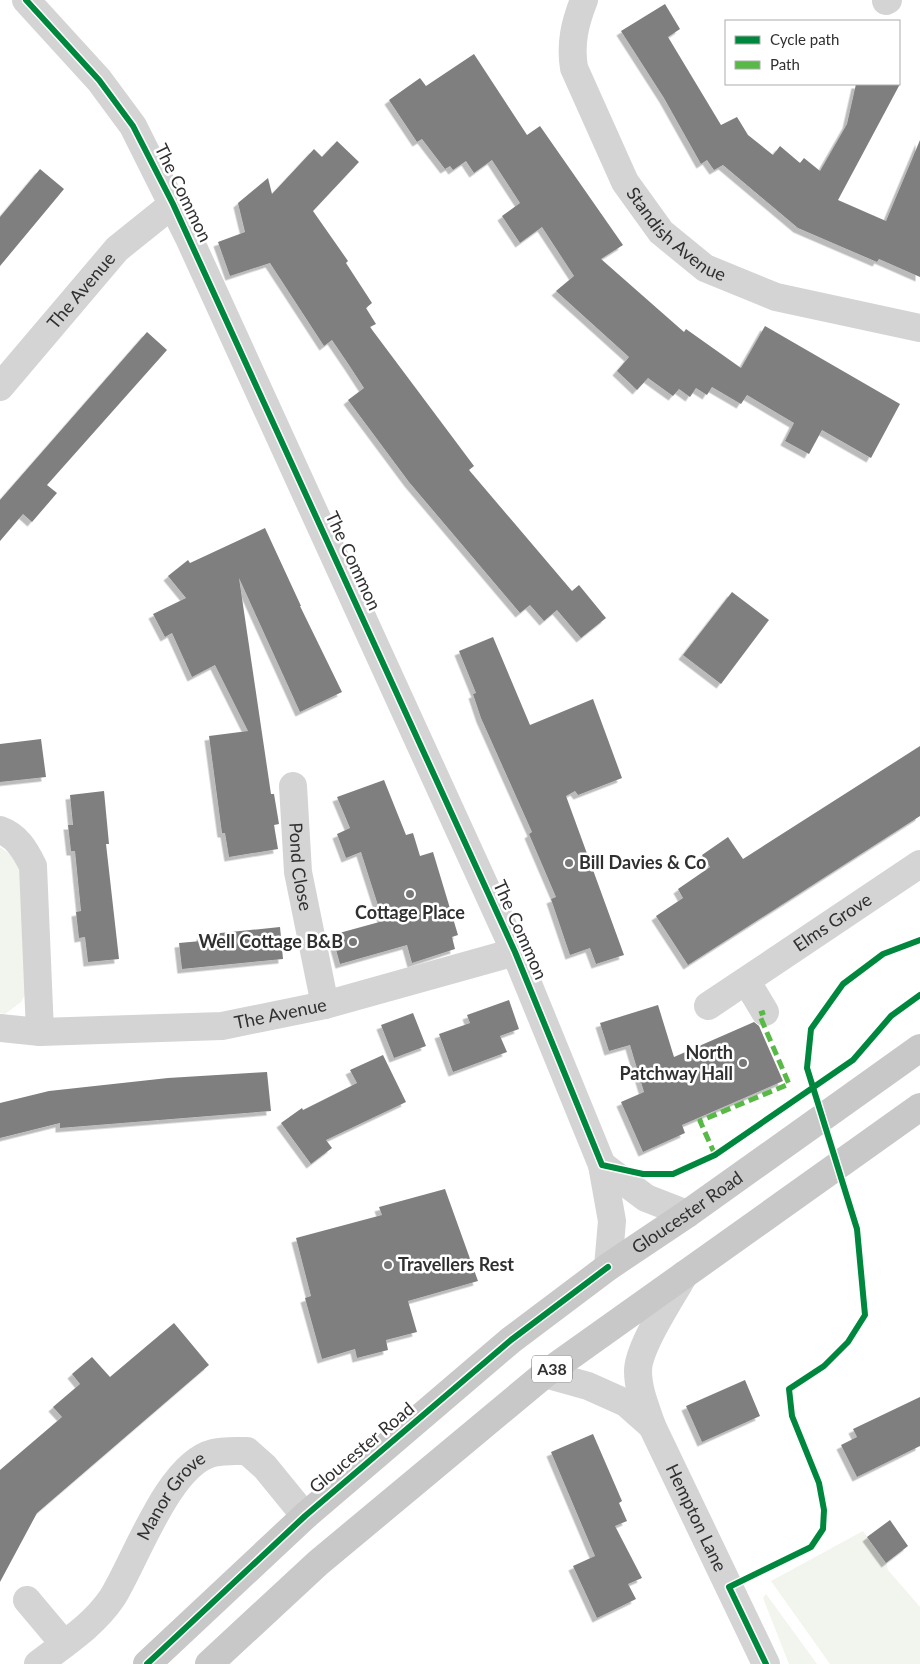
<svg xmlns="http://www.w3.org/2000/svg" width="920" height="1664" font-family="Lato,sans-serif">
<defs>
<filter id="shadow"><feDropShadow dx="-4.5" dy="4.5" stdDeviation="0" flood-color="#0004"/></filter>
</defs>
<rect width="100%" height="100%" fill="#fff"/>
<!-- green -->
<path fill="#f1f5ed" d="M0,847L15,858L23,872L25,995L21,1002L5,1014L0,1013Z
M863,1531L886,1563L888,1570L920,1607V1664H830L771,1581Z
M766,1594L817,1664H789L763,1598Z"/>
<!-- building -->
<path fill="#7f7f7f" filter="url(#shadow)" d="M665,4L680,29L668,37L721,125L737,117L748,135L773,155L780,146L800,163L804,158L820,171L847,124L856,84H900L838,200L886,221L920,140V277L879,259L877,262L798,228L723,165L714,170L707,160L701,164L664,98L621,31Z
M474,54L527,135L540,126L623,245L601,259L684,332L686,329L741,368L765,326L900,404L871,458L822,430L809,454L785,441L794,423L747,395L741,404L712,387L707,395L696,388L690,397L679,389L673,396L648,378L637,390L617,371L629,357L556,291L574,276L542,227L520,243L502,216L520,203L492,160L474,173L466,161L453,170L450,166L445,169L422,139L417,142L389,100L420,78L426,86Z
M337,141L359,162L313,211L348,261L346,263L372,303L366,308L376,324L370,327L474,466L469,470L572,591L579,585L606,618L581,638L557,610L544,621L530,605L520,613L409,482L348,400L364,388L349,365L332,340L324,346L270,263L230,276L218,242L245,232L238,203L268,178L272,194L314,149L322,157Z
M40,169L64,189L0,266V217Z
M147,332L167,350L47,485L57,493L32,522L23,514L0,541V500Z
M265,528L301,606H300L342,692L300,712L239,578L271,794H274L279,824L274,825L278,849L229,857L225,833H222L209,736L248,731L215,665L192,677L172,633L165,637L153,614L186,598L168,576L188,560L190,563Z
M732,592L769,620L721,684L683,655Z
M493,637L530,725L593,699L622,778L578,795L575,791L566,796L624,955L596,964L590,948L570,955L551,899L556,897L529,834L532,832L481,718L473,694L476,693L459,651Z
M41,739L46,777L0,782V744Z
M920,746V816L688,965L656,916L683,898L678,889L710,867L702,855L728,837L743,859Z
M384,780L406,835L413,833L420,856L433,852L458,935L452,937L455,949L412,963L407,945L340,964L332,935L383,921L361,852L346,858L337,834L350,828L337,797Z
M104,791L109,844H106L119,959L88,962L85,937L79,938L76,912L81,911L75,851H71L68,825H73L70,795Z
M280,927L283,959L182,969L179,943L201,941V935Z
M509,1000L519,1029L500,1036L507,1052L453,1072L439,1034L470,1023L467,1015Z
M658,1005L674,1057L754,1022L759,1026L783,1081L682,1125L685,1133L643,1152L621,1102L644,1092L630,1045L609,1051L600,1023Z
M413,1013L426,1046L394,1058L381,1025Z
M383,1055L406,1102L326,1140L332,1148L311,1164L281,1123L302,1108L303,1110L357,1083L350,1070Z
M267,1072L271,1111L60,1128V1123L0,1138V1103L49,1091L168,1078Z
M445,1189L478,1281L408,1301L417,1332L386,1340L388,1350L357,1358L355,1349L322,1359L305,1298L311,1296L296,1238L382,1215L379,1207Z
M174,1323L209,1365L37,1513L0,1582V1470L62,1417L53,1407L80,1384L72,1374L92,1357L110,1377Z
M745,1380L760,1416L702,1442L686,1406Z
M920,1397V1446L857,1477L841,1445L857,1437L853,1429Z
M593,1434L622,1501L619,1503L627,1521L615,1526L642,1578L628,1584L636,1599L597,1618L573,1566L595,1556L551,1452Z
M890,1520L908,1546L886,1563L867,1537Z"/>
<g fill="none" stroke-linecap="round" stroke-linejoin="round">
<!-- minor -->
<g stroke="#d4d4d4" stroke-width="28">
<path d="M26,0L99,80L133,126L189,238L515,952L602,1165L612,1221L608,1267"/>
<path id="s1" d="M584,0C575,23 570,43 574,68L625,182L661,232L705,268L776,297L920,328"/>
<path d="M886,1L888,0"/>
<path id="s2" d="M0,387L117,249L173,204"/>
<path id="s3" d="M293,786L298,872L325,1005"/>
<path d="M0,830C17,836 25,850 33,866L40,1032"/>
<path d="M747,982L765,1012"/>
<path id="s4" d="M708,1006L920,864"/>
<path id="s5" d="M0,1028L40,1032L222,1026L325,1005L515,952"/>
<path d="M602,1165L646,1198L687,1214"/>
<path id="s6" d="M684,1275C672,1297 638,1347 638,1371C638,1390 646,1408 652,1426L766,1664"/>
<path d="M545,1374L588,1386L626,1403L652,1426"/>
<path d="M27,1600L64,1644"/>
<path id="s7" d="M38,1664C64,1644 93,1626 112,1598C135,1562 168,1464 213,1453C224,1450 236,1451 247,1451L265,1467L305,1516"/>
</g>
<!-- major -->
<g stroke="#c8c8c8" stroke-width="28">
<path id="s8" d="M147,1664L305,1516L511,1340L608,1267L687,1214L920,1048"/>
<path d="M209,1664L318,1563L545,1374L920,1107"/>
</g>
<!-- quiet -->
<path stroke="#58b947" stroke-width="5" stroke-dasharray="10 5" stroke-linecap="butt" d="M715,1155L700,1121L789,1084L759,1014L765,1012"/>
<!-- cycleway casing -->
<g stroke="#fff" stroke-width="9">
<path id="cycleway" d="M26,0L99,80L133,126L173,204L515,952L602,1165L643,1174H673L715,1155L853,1060L891,1016L920,995
M147,1664L305,1516L511,1340L608,1267
M766,1664L729,1587L811,1547L823,1529L824,1510L819,1483L792,1416L789,1389L824,1366L848,1342L865,1315L857,1229L807,1068L811,1029L843,984L883,954L920,940"/>
</g>
<!-- cycleway -->
<use href="#cycleway" stroke="#00873e" stroke-width="6"/>
</g>
<!-- markers -->
<g fill="#787878" stroke="#fff" stroke-width="2">
<circle cx="569" cy="863" r="5"/>
<circle cx="410" cy="894" r="5"/>
<circle cx="353" cy="942" r="5"/>
<circle cx="743" cy="1063" r="5"/>
<circle cx="388" cy="1265" r="5"/>
</g>
<g text-anchor="middle" stroke-width="5" stroke-linejoin="round" paint-order="stroke">
<!-- shield labels -->
<rect fill="#fff" stroke="#6e6e6e" stroke-width="1" x="532" y="1355.5" width="40" height="27" rx="4"/>
<g font-size="16" font-weight="bold" fill="#303030">
<text x="552" y="1375">A38</text>
</g>
<!-- street labels -->
<g font-size="18" fill="#303030" stroke="#fff">
<text transform="translate(183 193) rotate(64)" y="6">The Common</text>
<text dy="6" stroke="none"><textPath href="#s1" startOffset="269">Standish Avenue</textPath></text>
<text dy="6" stroke="none"><textPath href="#s2" startOffset="126">The Avenue</textPath></text>
<text transform="translate(353 561) rotate(65)" y="6">The Common</text>
<text dy="6" stroke="none"><textPath href="#s3" startOffset="81">Pond Close</textPath></text>
<text dy="6" stroke="none"><textPath href="#s4" startOffset="150">Elms Grove</textPath></text>
<text transform="translate(520 930) rotate(66)" y="6">The Common</text>
<text dy="6" stroke="none"><textPath href="#s5" startOffset="282">The Avenue</textPath></text>
<text dy="6" stroke="none"><textPath href="#s8" startOffset="705">Gloucester Road</textPath></text>
<text transform="translate(362 1448) rotate(-40)" y="6">Gloucester Road</text>
<text dy="6" stroke="none"><textPath href="#s7" startOffset="218">Manor Grove</textPath></text>
<text dy="6" stroke="none"><textPath href="#s6" startOffset="266">Hempton Lane</textPath></text>
</g>
<!-- poi labels -->
<g font-size="18" font-weight="bold" fill="#303030" stroke="#fff" text-anchor="start">
<text x="579" y="869">Bill Davies &amp; Co</text>
<text x="410" y="919" text-anchor="middle">Cottage Place</text>
<text x="343" y="948" text-anchor="end">Well Cottage B&amp;B</text>
<text x="733" y="1059" text-anchor="end">North<tspan x="733" dy="21">Patchway Hall</tspan></text>
<text x="398" y="1271">Travellers Rest</text>
</g>
</g>
<!-- legend -->
<rect x="725" y="20" width="175" height="65" fill="#ffffff" stroke="#acacac"/>
<rect x="735" y="36" width="25" height="8" fill="#00873e" stroke="#acacac"/>
<text x="770" y="45" font-size="15" fill="#303030">Cycle path</text>
<rect x="735" y="61" width="25" height="8" fill="#58b947" stroke="#acacac"/>
<text x="770" y="70" font-size="15" fill="#303030">Path</text>
</svg>
